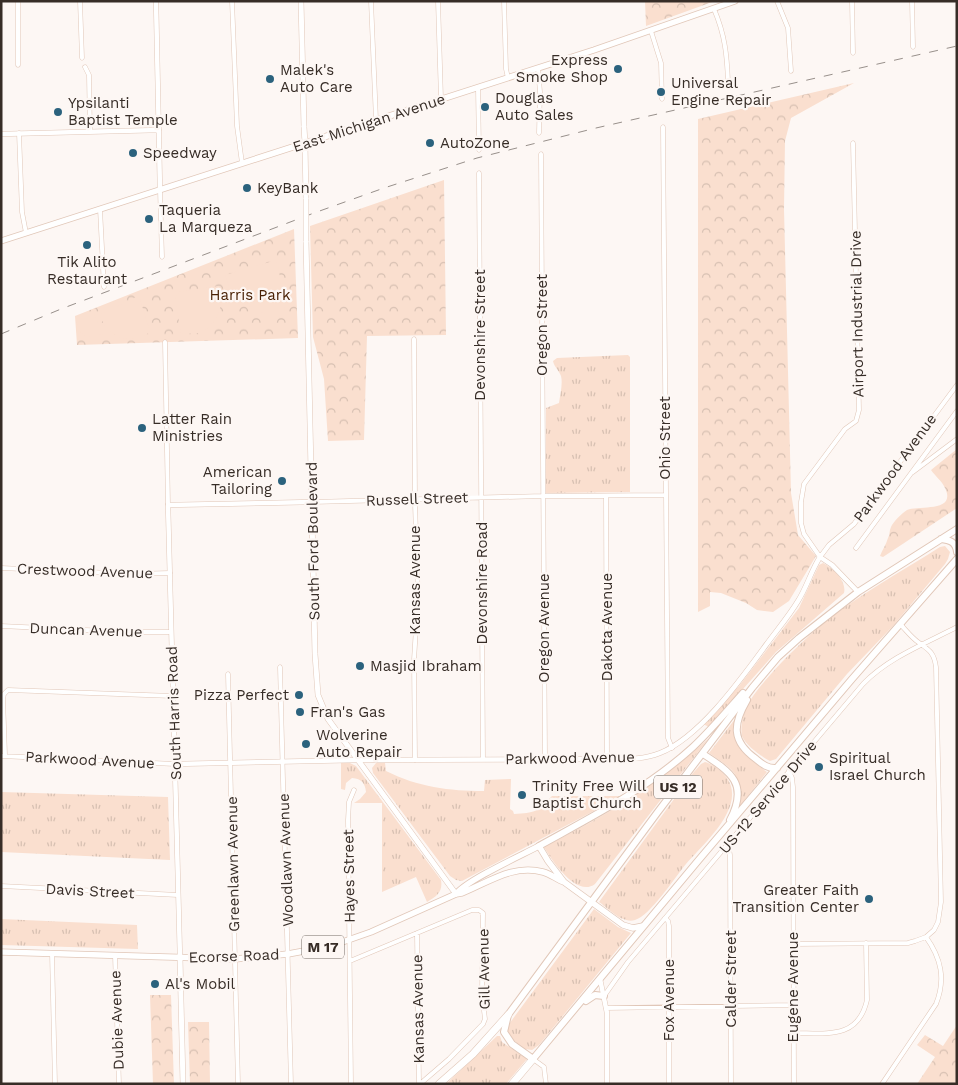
<svg xmlns="http://www.w3.org/2000/svg" width="958" height="1085" font-family="'Work Sans',sans-serif">
<defs>
<pattern id="grass-tufts" width="24" height="20" patternUnits="userSpaceOnUse" patternTransform="scale(1.25)"><rect width="24" height="20" fill="#fadfcf"/><path d="M3 7l-1-3M5 7V3M7 7l1-3M15 17l-1-3M17 17v-4M19 17l1-3" fill="none" stroke="#d7c0b2"/></pattern>
<pattern id="forest-crowns" width="20" height="18" patternUnits="userSpaceOnUse" patternTransform="scale(1.25)"><rect width="20" height="18" fill="#fadfcf"/><path d="M2 6a3 3 0 1 1 6 0M12 15a3 3 0 1 1 6 0" fill="none" stroke="#d7c0b2"/></pattern>
</defs>
<rect width="100%" height="100%" fill="#fdf7f4"/>
<!-- grass -->
<path fill="url(#grass-tufts)" d="M628,355L630,357V492L546,493V408L559,403C560,395 563,384 561,376C559,370 554,367 553,361L557,358Z
M945,546L950,552L948,559L945,564L893,626L847,674L776,759L770,761C761,756 746,746 742,736C740,727 743,715 747,706C758,684 799,644 819,627C855,597 899,573 940,547Z
M823,563C833,568 847,581 844,593L776,652L709,727L703,724L739,686L799,608L819,565Z
M735,719C729,747 748,757 767,772L739,807C742,773 735,771 709,753Z
M709,738L595,884C577,898 552,861 544,847C564,836 585,826 605,814C642,793 677,767 709,738Z
M341,762L350,763L356,766L441,880C443,892 437,896 427,902L416,877L382,892V803H354L360,799L366,792C365,783 362,779 352,778L346,783L345,790L341,789Z
M705,762C713,764 723,772 727,778C747,807 703,844 686,864C675,877 650,916 635,920C622,924 608,908 599,902L693,773L701,764Z
M376,763H385L386,771C418,787 449,791 484,791L485,780L511,779L510,809L513,811L514,814C535,813 537,812 552,796H622L462,881L456,880L450,876L373,773L372,768Z
M1,792L168,797L170,860L1,852Z
M594,909L618,927L631,933L539,1045L532,1050L524,1049L508,1035L507,1030L509,1024Z
M1,919L137,925L138,949L1,945Z
M497,1036H500L502,1042L527,1059L506,1084H446Z"/>
<!-- forest -->
<path fill="url(#forest-crowns)" d="M645,1H715L646,26Z
M854,83L791,118L785,141L784,209L791,493L798,535L816,556L789,601L773,612L757,610L746,603L721,593L710,592V606L698,612V119Z
M444,180L446,335L367,336L364,440L328,441L324,379L313,337L310,226Z
M294,229L298,338L77,345L75,316Z
M957,449V508L883,557L880,556C882,550 886,545 888,538C890,535 889,531 891,527C893,522 902,513 907,510C918,505 957,513 945,488C942,481 935,476 931,470Z
M150,995H171L174,1084H153Z
M188,1022H209L210,1084H190Z
M957,1025V1084H917L935,1057L917,1045L925,1035L943,1046Z"/>
<!-- pitch -->
<path fill="#fadfcf" d="M273,261L278,264L285,314H269L255,311L234,292L229,286L225,275Z
M219,286C226,303 217,327 198,333C193,334 187,333 181,334L175,297L179,292Z
M136,297L140,299L150,332C128,347 109,337 99,315Z
M91,312L94,314L103,334C86,339 78,336 76,318Z"/>
<g fill="none" stroke-linecap="round" stroke-linejoin="round">
<!-- minor casing -->
<g stroke="#e1c7b8" stroke-width="5">
<path id="minor" d="M18,1V65
M80,1L82,58
M232,1L237,126L242,163
M371,1L376,120
M438,1L441,99
M504,1L506,69L508,78
M777,1L788,28L791,71
M852,1L853,53
M912,1L913,47
M714,9C725,35 727,55 728,82
M651,31L661,63L662,99
M85,67L89,75L90,131
M538,68L540,92L539,133
M478,88L479,150
M663,127L668,738L672,748
M19,133L22,212L26,233
M853,143L859,410L856,421L845,429L804,484L801,502V523L804,534L820,557L829,545L854,524L957,385
M541,154L545,759
M479,173L483,759
M160,190L162,257
M100,209L104,287
M414,339L415,503L418,596L414,660L415,760
M165,342L168,505
M913,472L957,439
M606,496L607,759
M312,502L543,496L665,495
M856,548L957,411
M1,568L132,574L170,573
M1,626L127,632H171
M280,667L291,1084
M228,674L238,1084
M5,755L3,699L4,694L8,690L173,696
M1,756L175,764
M789,771L792,778L793,787L794,1084
M727,846L729,849L730,855L731,1084
M1,886L178,895
M665,918L668,921L669,926V1084
M417,933L419,1084
M793,944L908,943L915,941L926,937L934,930L938,922L941,902L936,667C934,652 929,650 918,642C911,637 906,630 900,624
M52,953L55,1084
M115,955L119,1084
M350,961L472,910H479L483,913L482,994L485,1019L483,1024L449,1059L420,1084
M604,996L628,962L863,684C888,658 924,644 957,627
M606,1008L793,1005
M794,1033C826,1033 858,1040 867,1000L866,943
M533,1059L544,1067L546,1084
M351,1084L348,820L349,802L354,790
M882,1084L936,1004C946,979 941,958 926,937"/>
</g>
<!-- tertiary casing -->
<g stroke="#e1c7b8" stroke-width="5.5">
<path id="tertiary" d="M156,1L160,190
M1,134L159,130
M175,764L358,760L607,759C624,759 643,760 660,753C700,737 741,679 766,645C777,630 789,616 798,601C807,587 811,571 820,557L832,565L858,592
M180,958L168,505L312,502
M600,979L607,1013V1084"/>
</g>
<!-- secondary casing -->
<g stroke="#e1c7b8" stroke-width="6">
<path id="secondary" d="M301,1L304,127
M305,144L306,199
M306,241L315,654L318,695L328,719L456,894
M180,958L183,1084"/>
</g>
<!-- primary casing -->
<g stroke="#e1c7b8" stroke-width="7">
<path id="primary" d="M1,241L594,50L735,1
M456,894C467,880 520,856 539,846L548,861L564,882L623,925L633,928L643,926
M1,952L235,959L288,954L331,946L371,932L456,894L462,893C489,882 513,864 543,872C551,874 557,880 564,882"/>
</g>
<!-- trunk casing -->
<g stroke="#e1c7b8" stroke-width="8">
<path id="trunk" d="M957,529L858,592L799,638L778,657L752,688L657,813L508,1015L504,1032L512,1044L533,1059L697,862L852,679L957,559
M941,539C950,540 956,542 957,552
M747,700C733,724 731,741 756,759C762,764 768,769 777,768
M703,754C731,772 749,784 730,820
M539,846C593,816 647,789 693,747C711,730 727,711 743,693
M586,1001L595,995L604,996"/>
</g>
<!-- motorway casing -->
<g stroke="#e1c7b8" stroke-width="8">
<path id="motorway" d="M439,1084L473,1054L508,1015
M512,1084L533,1059"/>
</g>
<!-- minor -->
<use href="#minor" stroke="#fff" stroke-width="4"/>
<!-- tertiary -->
<use href="#tertiary" stroke="#fff" stroke-width="4.5"/>
<!-- secondary -->
<use href="#secondary" stroke="#fff" stroke-width="5"/>
<!-- primary -->
<use href="#primary" stroke="#fff" stroke-width="5.5"/>
<!-- trunk -->
<use href="#trunk" stroke="#fff" stroke-width="6"/>
<!-- motorway -->
<use href="#motorway" stroke="#fff" stroke-width="7"/>
<!-- rail -->
<path stroke="#98908b" stroke-width="1" stroke-dasharray="9 9" stroke-linecap="butt" d="M1,334L61,309L314,213L384,188L477,158L596,128L957,46"/>
<!-- secondary-bridge casing -->
<g stroke="#e1c7b8" stroke-width="6" stroke-linecap="butt">
<path id="secondary-bridge" d="M304,127L305,144
M306,199V241"/>
</g>
<!-- secondary-bridge -->
<use href="#secondary-bridge" stroke="#fff" stroke-width="5"/>
</g>
<!-- markers -->
<g fill="#2b627d" stroke="#fdf7f4" stroke-width="2">
<circle cx="618" cy="69" r="5"/>
<circle cx="270" cy="79" r="5"/>
<circle cx="661" cy="92" r="5"/>
<circle cx="485" cy="107" r="5"/>
<circle cx="58" cy="112" r="5"/>
<circle cx="430" cy="143" r="5"/>
<circle cx="133" cy="153" r="5"/>
<circle cx="247" cy="188" r="5"/>
<circle cx="149" cy="219" r="5"/>
<circle cx="87" cy="245" r="5"/>
<circle cx="142" cy="428" r="5"/>
<circle cx="282" cy="481" r="5"/>
<circle cx="360" cy="666" r="5"/>
<circle cx="299" cy="695" r="5"/>
<circle cx="300" cy="712" r="5"/>
<circle cx="306" cy="744" r="5"/>
<circle cx="819" cy="767" r="5"/>
<circle cx="522" cy="795" r="5"/>
<circle cx="869" cy="899" r="5"/>
<circle cx="155" cy="984" r="5"/>
</g>
<g text-anchor="middle" stroke-width="4.5" stroke-linejoin="round" paint-order="stroke">
<!-- shield labels -->
<g fill="#fdf7f4" stroke="#726a64" stroke-width="1">
<rect x="654" y="775.5" width="48" height="23" rx="4"/>
<rect x="302" y="935.5" width="42" height="23" rx="4"/>
</g>
<g font-size="14" font-weight="bold" fill="#372d27">
<text x="678" y="792">US 12</text>
<text x="323" y="952">M 17</text>
</g>
<!-- poi labels -->
<g font-size="15" fill="#372d27" stroke="#fdf7f4" text-anchor="start">
<text x="608" y="65" text-anchor="end">Express<tspan x="608" dy="17">Smoke Shop</tspan></text>
<text x="280" y="75">Malek's<tspan x="280" dy="17">Auto Care</tspan></text>
<text x="671" y="88">Universal<tspan x="671" dy="17">Engine Repair</tspan></text>
<text x="495" y="103">Douglas<tspan x="495" dy="17">Auto Sales</tspan></text>
<text x="68" y="108">Ypsilanti<tspan x="68" dy="17">Baptist Temple</tspan></text>
<text x="440" y="148">AutoZone</text>
<text x="143" y="158">Speedway</text>
<text x="257" y="193">KeyBank</text>
<text x="159" y="215">Taqueria<tspan x="159" dy="17">La Marqueza</tspan></text>
<text x="87" y="267" text-anchor="middle">Tik Alito<tspan x="87" dy="17">Restaurant</tspan></text>
<text x="152" y="424">Latter Rain<tspan x="152" dy="17">Ministries</tspan></text>
<text x="272" y="477" text-anchor="end">American<tspan x="272" dy="17">Tailoring</tspan></text>
<text x="370" y="671">Masjid Ibraham</text>
<text x="289" y="700" text-anchor="end">Pizza Perfect</text>
<text x="310" y="717">Fran's Gas</text>
<text x="316" y="740">Wolverine<tspan x="316" dy="17">Auto Repair</tspan></text>
<text x="829" y="763">Spiritual<tspan x="829" dy="17">Israel Church</tspan></text>
<text x="532" y="791">Trinity Free Will<tspan x="532" dy="17">Baptist Church</tspan></text>
<text x="859" y="895" text-anchor="end">Greater Faith<tspan x="859" dy="17">Transition Center</tspan></text>
<text x="165" y="989">Al's Mobil</text>
</g>
<!-- street labels -->
<g font-size="15" fill="#372d27" stroke="#fdf7f4">
<text transform="translate(369 123) rotate(-18)" y="5">East Michigan Avenue</text>
<text transform="translate(857 314) rotate(-91)" y="5">Airport Industrial Drive</text>
<text transform="translate(542 325) rotate(-90)" y="5">Oregon Street</text>
<text transform="translate(480 335) rotate(-90)" y="5">Devonshire Street</text>
<text transform="translate(665 438) rotate(-90)" y="5">Ohio Street</text>
<text transform="translate(895 468) rotate(-54)" y="5">Parkwood Avenue</text>
<text transform="translate(417 499) rotate(-2)" y="5">Russell Street</text>
<text transform="translate(313 541) rotate(-91)" y="5">South Ford Boulevard</text>
<text transform="translate(85 571) rotate(2)" y="5">Crestwood Avenue</text>
<text transform="translate(415 580) rotate(-90)" y="5">Kansas Avenue</text>
<text transform="translate(482 583) rotate(-90)" y="5">Devonshire Road</text>
<text transform="translate(607 627) rotate(-90)" y="5">Dakota Avenue</text>
<text transform="translate(544 628) rotate(-90)" y="5">Oregon Avenue</text>
<text transform="translate(86 630) rotate(2)" y="5">Duncan Avenue</text>
<text transform="translate(174 713) rotate(-92)" y="5">South Harris Road</text>
<text transform="translate(570 758) rotate(-1)" y="5">Parkwood Avenue</text>
<text transform="translate(90 760) rotate(3)" y="5">Parkwood Avenue</text>
<text transform="translate(768 797) rotate(-50)" y="5">US-12 Service Drive</text>
<text transform="translate(286 860) rotate(-92)" y="5">Woodlawn Avenue</text>
<text transform="translate(233 864) rotate(-91)" y="5">Greenlawn Avenue</text>
<text transform="translate(349 876) rotate(-91)" y="5">Hayes Street</text>
<text transform="translate(90 891) rotate(3)" y="5">Davis Street</text>
<text transform="translate(234 956) rotate(-2)" y="5">Ecorse Road</text>
<text transform="translate(484 969) rotate(-91)" y="5">Gill Avenue</text>
<text transform="translate(731 979) rotate(-90)" y="5">Calder Street</text>
<text transform="translate(793 987) rotate(-90)" y="5">Eugene Avenue</text>
<text transform="translate(669 1000) rotate(-90)" y="5">Fox Avenue</text>
<text transform="translate(418 1009) rotate(-91)" y="5">Kansas Avenue</text>
<text transform="translate(117 1020) rotate(-92)" y="5">Dubie Avenue</text>
</g>
<!-- park labels -->
<g font-size="15" fill="#492104" stroke="#fdf7f4">
<text x="250" y="300">Harris Park</text>
</g>
</g>
<!-- border -->
<rect width="958" height="1085" fill="none" stroke="#372d27" stroke-width="5"/>
</svg>
